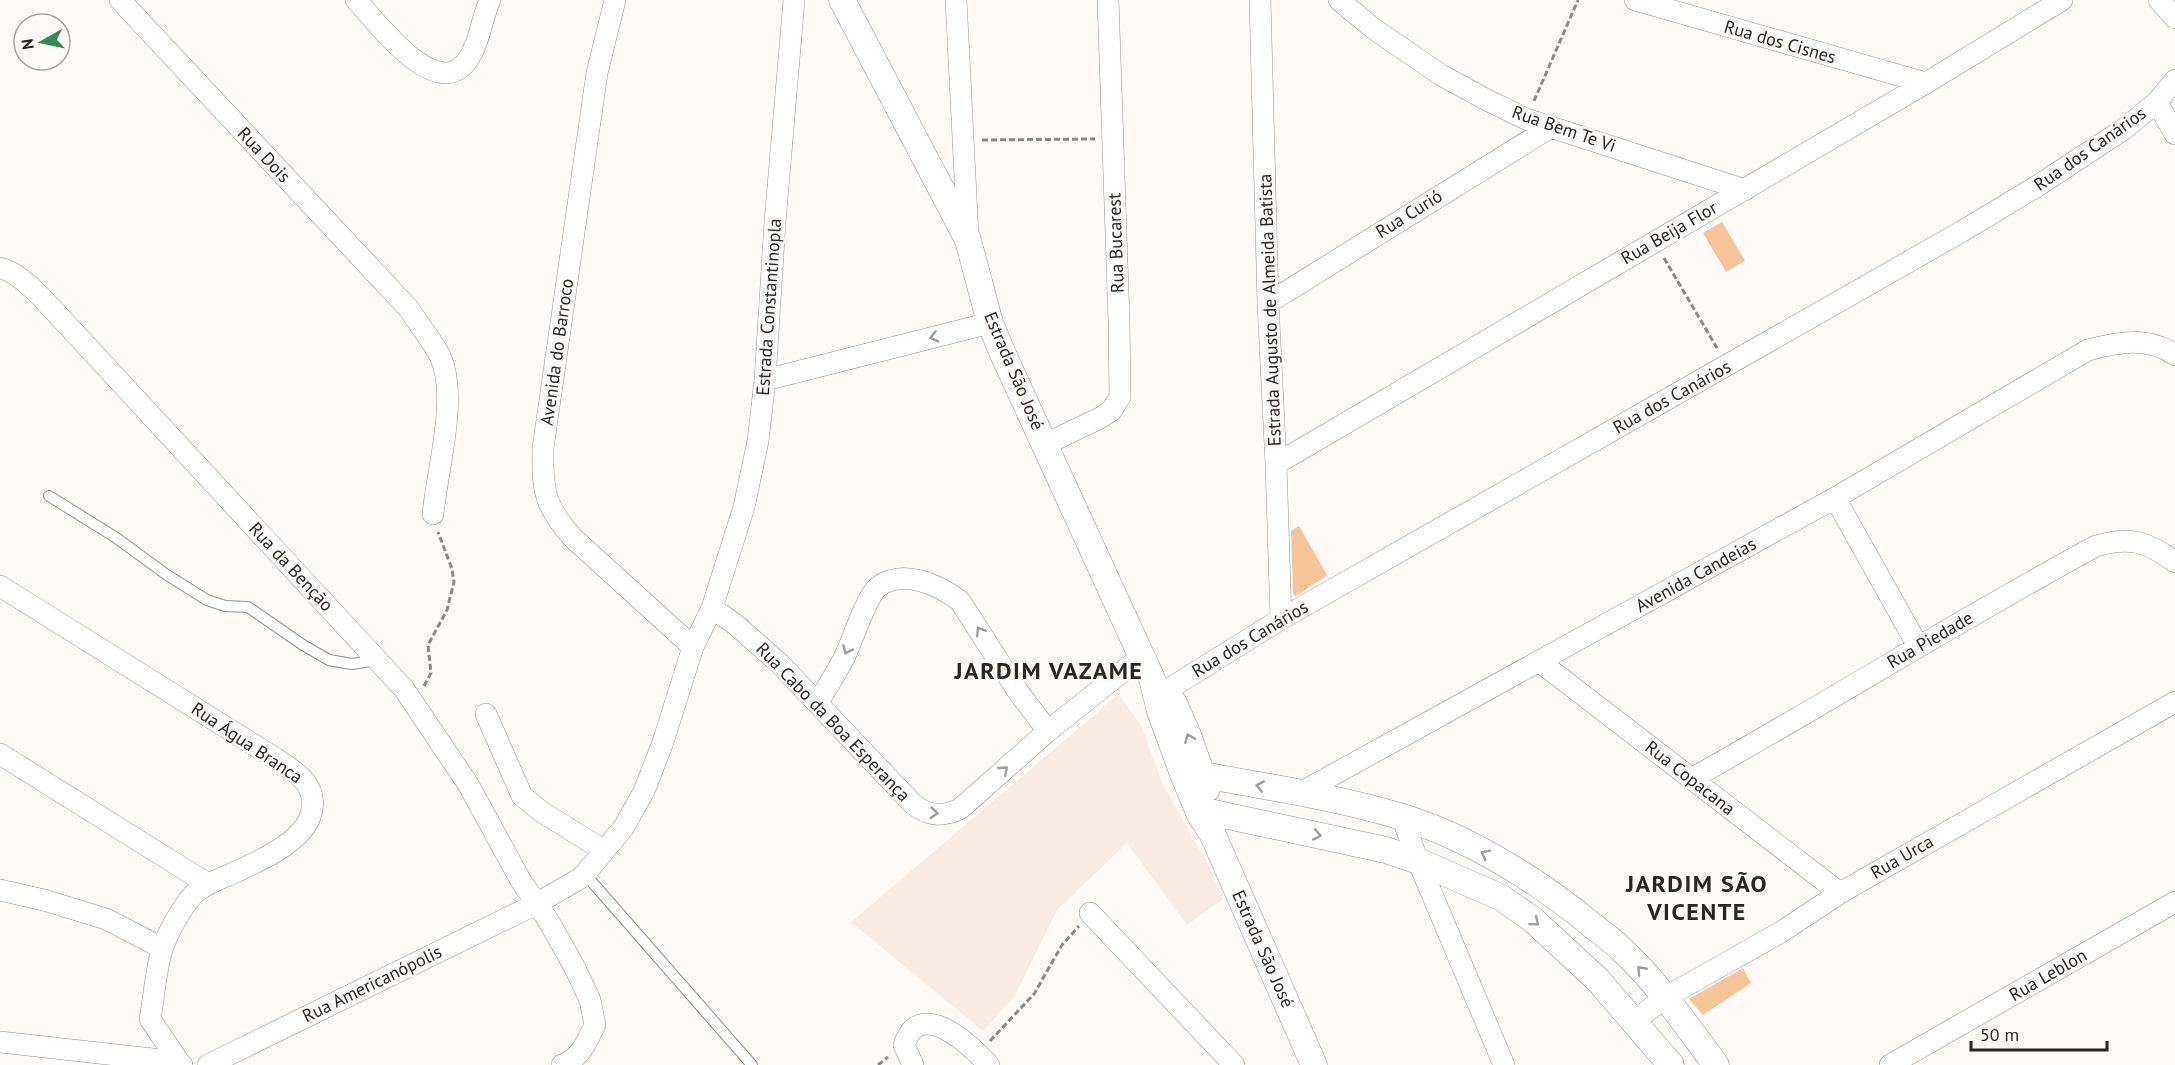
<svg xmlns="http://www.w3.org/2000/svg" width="2175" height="1065" font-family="'PT Sans',sans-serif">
<rect width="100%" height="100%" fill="#fffaf8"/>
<!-- built -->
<path fill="#f8ebe5" d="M1119,694L1142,727L1161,781L1209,866L1223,899L1187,925L1127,843L1057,910L1014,997L983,1031L851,922Z"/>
<!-- building -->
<path fill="#f3c598" d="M1722,222L1745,261L1726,272L1703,233Z
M1299,526L1327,575L1296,596L1293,594L1291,531Z
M1743,968L1751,983L1703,1015L1689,999Z"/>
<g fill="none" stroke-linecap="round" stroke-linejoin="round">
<!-- service casing -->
<g stroke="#948f8d" stroke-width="12">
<path id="service" d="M49,496L115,537L167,575L207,600L225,606L248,607L303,645L329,660L352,664L377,660
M585,874L752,1065"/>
</g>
<!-- minor casing -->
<g stroke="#948f8d" stroke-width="22">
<path id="minor" d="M120,0L409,309C419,325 432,340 440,356C459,396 437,470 433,514
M356,0C377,22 436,103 467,61C480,43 481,20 490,0
M615,0L597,73L543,448C542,492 545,507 574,539L693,647
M956,0L968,236
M1260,0L1268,303L1276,464L1281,619
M1339,0L1374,29L1441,75L1485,99L1526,119L1745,190
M1635,0L1926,83
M2159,0L2175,18
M2157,102L2175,134
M0,268C23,272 54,312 71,329L404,689L468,784L521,881L548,920L574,966L590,1000L595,1025C587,1041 580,1059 562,1065
M1268,303L1551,127
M765,380L990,323
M1046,444L1100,418L1111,411L1120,397L1119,321L1108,0
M1276,464L1926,83L2062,0
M1835,498L1918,646
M0,586L275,758C296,772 319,785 311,814C303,844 251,865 224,877C213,882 201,886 193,895C181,909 169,930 163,947C156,965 154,999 150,1019L179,1062
M712,608L736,625L780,664L913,804C928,816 942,817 960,809L1048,731L1141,657
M1540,662L1840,893
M1156,697L1281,619L1961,232L2039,185L2124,129L2157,102L2175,80
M818,702C827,688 836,673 844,658C852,642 866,597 878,587C903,568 939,585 960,601L1019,693L1048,731
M486,714L522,796L542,812L603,850
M0,754L208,884
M1691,779C1827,703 1959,620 2096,546C2130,536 2146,541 2175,562
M1300,793L1835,498L2088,350C2118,342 2148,336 2175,355
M1402,817L1418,861L1504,1065
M0,890L44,900L106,919L162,948
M1090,913L1234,1065
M1634,1021L1666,997L1781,932L1840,893L2175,702
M0,1042L179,1062L182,1065
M208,1065L536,904L579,879L585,874L624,827L644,791L662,745L693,647L712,608L744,507L758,441L765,380L775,222L794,0
M913,1065L904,1045C920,996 970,1045 989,1065
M1890,1065L2175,902"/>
</g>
<!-- tertiary casing -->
<g stroke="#948f8d" stroke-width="27">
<path id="tertiary" d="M842,0L968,240L990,323L1003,354L1152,679L1160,711L1183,774L1200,815L1212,833L1314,1065
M1174,703L1188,735L1207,789
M1183,774L1203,775C1268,787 1335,797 1399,816C1467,836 1539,881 1593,926C1602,933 1612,940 1621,949C1658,983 1686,1025 1716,1065
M1198,811L1214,813L1386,850L1418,861L1500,897L1532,919L1598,980L1671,1065"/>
</g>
<!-- path -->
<path stroke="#8b8886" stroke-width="3" stroke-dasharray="6 3" stroke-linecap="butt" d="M1534,101L1578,0
M982,140L1095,139
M1664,258L1717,348
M424,686L431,673L428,645L447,610L454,582L452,569L438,532
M990,1041L1034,994L1062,945L1079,926
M878,1065L888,1057"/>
<!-- service -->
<use href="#service" stroke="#fff" stroke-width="10"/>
<!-- minor -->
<use href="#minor" stroke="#fff" stroke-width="21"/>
<!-- tertiary -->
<use href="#tertiary" stroke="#fff" stroke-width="26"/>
</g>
<!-- one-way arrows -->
<defs><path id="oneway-chevron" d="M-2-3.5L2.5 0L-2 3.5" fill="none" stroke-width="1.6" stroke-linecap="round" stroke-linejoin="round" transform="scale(1.5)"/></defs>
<g stroke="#9e9d9d">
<use href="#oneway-chevron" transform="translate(934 337) rotate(166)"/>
<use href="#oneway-chevron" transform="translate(980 631) rotate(-122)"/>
<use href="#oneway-chevron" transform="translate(847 650) rotate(114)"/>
<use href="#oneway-chevron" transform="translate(1189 738) rotate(-112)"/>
<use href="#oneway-chevron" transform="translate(1004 770) rotate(-41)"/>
<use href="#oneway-chevron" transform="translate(1260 786) rotate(-169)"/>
<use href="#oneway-chevron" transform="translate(934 813) rotate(5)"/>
<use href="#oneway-chevron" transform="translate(1317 835) rotate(11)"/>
<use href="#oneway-chevron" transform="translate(1485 854) rotate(-153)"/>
<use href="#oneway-chevron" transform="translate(1535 922) rotate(40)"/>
<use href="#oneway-chevron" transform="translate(1641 970) rotate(-132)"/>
</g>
<g text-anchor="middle" stroke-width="5" stroke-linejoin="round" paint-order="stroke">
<!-- street labels -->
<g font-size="18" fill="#282625" stroke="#fffaf8">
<text transform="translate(1780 42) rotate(16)" y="6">Rua dos Cisnes</text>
<text transform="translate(1564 129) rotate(19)" y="6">Rua Bem Te Vi</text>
<text transform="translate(2090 149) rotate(-35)" y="6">Rua dos Canários</text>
<text transform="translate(264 155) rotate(47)" y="6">Rua Dois</text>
<text transform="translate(1409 214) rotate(-32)" y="6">Rua Curió</text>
<text transform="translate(1669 233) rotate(-30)" y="6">Rua Beija Flor</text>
<text transform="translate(1116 243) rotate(-92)" y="6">Rua Bucarest</text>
<text transform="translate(769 307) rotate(-86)" y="6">Estrada Constantinopla</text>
<text transform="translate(1270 310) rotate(-92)" y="6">Estrada Augusto de Almeida Batista</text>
<text transform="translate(557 352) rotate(-82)" y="6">Avenida do Barroco</text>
<text transform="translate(1014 371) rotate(67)" y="6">Estrada São José</text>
<text transform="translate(1672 397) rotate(-29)" y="6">Rua dos Canários</text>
<text transform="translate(291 567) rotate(47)" y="6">Rua da Benção</text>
<text transform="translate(1696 575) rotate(-29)" y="6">Avenida Candeias</text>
<text transform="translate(1250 639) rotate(-31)" y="6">Rua dos Canários</text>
<text transform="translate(1930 640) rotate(-30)" y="6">Rua Piedade</text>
<text transform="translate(833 722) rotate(46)" y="6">Rua Cabo da Boa Esperança</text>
<text transform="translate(247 743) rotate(34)" y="6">Rua Água Branca</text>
<text transform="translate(1690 778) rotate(38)" y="6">Rua Copacana</text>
<text transform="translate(1902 857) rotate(-30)" y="6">Rua Urca</text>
<text transform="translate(1263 949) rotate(66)" y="6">Estrada São José</text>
<text transform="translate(2048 975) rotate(-30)" y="6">Rua Leblon</text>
<text transform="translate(372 984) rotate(-26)" y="6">Rua Americanópolis</text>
</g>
<!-- district labels -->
<g font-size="24" font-weight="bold" letter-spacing="1.5" fill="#282625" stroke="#fffaf8">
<text x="1049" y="679">JARDIM VAZAME</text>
<text x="1697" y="892">JARDIM SÃO<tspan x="1697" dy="28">VICENTE</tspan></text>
</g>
</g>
<!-- north arrow -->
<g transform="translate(42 42) rotate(261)"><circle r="28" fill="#fffaf8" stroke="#a9a5a4" stroke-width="1.5"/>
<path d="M0-4.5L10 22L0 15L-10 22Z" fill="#388555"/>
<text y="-9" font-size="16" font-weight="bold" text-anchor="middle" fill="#282625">N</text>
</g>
<!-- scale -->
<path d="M1971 1041v9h136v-9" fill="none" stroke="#282625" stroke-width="3"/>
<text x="1980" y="1041" font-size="18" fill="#282625" stroke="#fffaf8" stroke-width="4.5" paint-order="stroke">50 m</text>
</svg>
